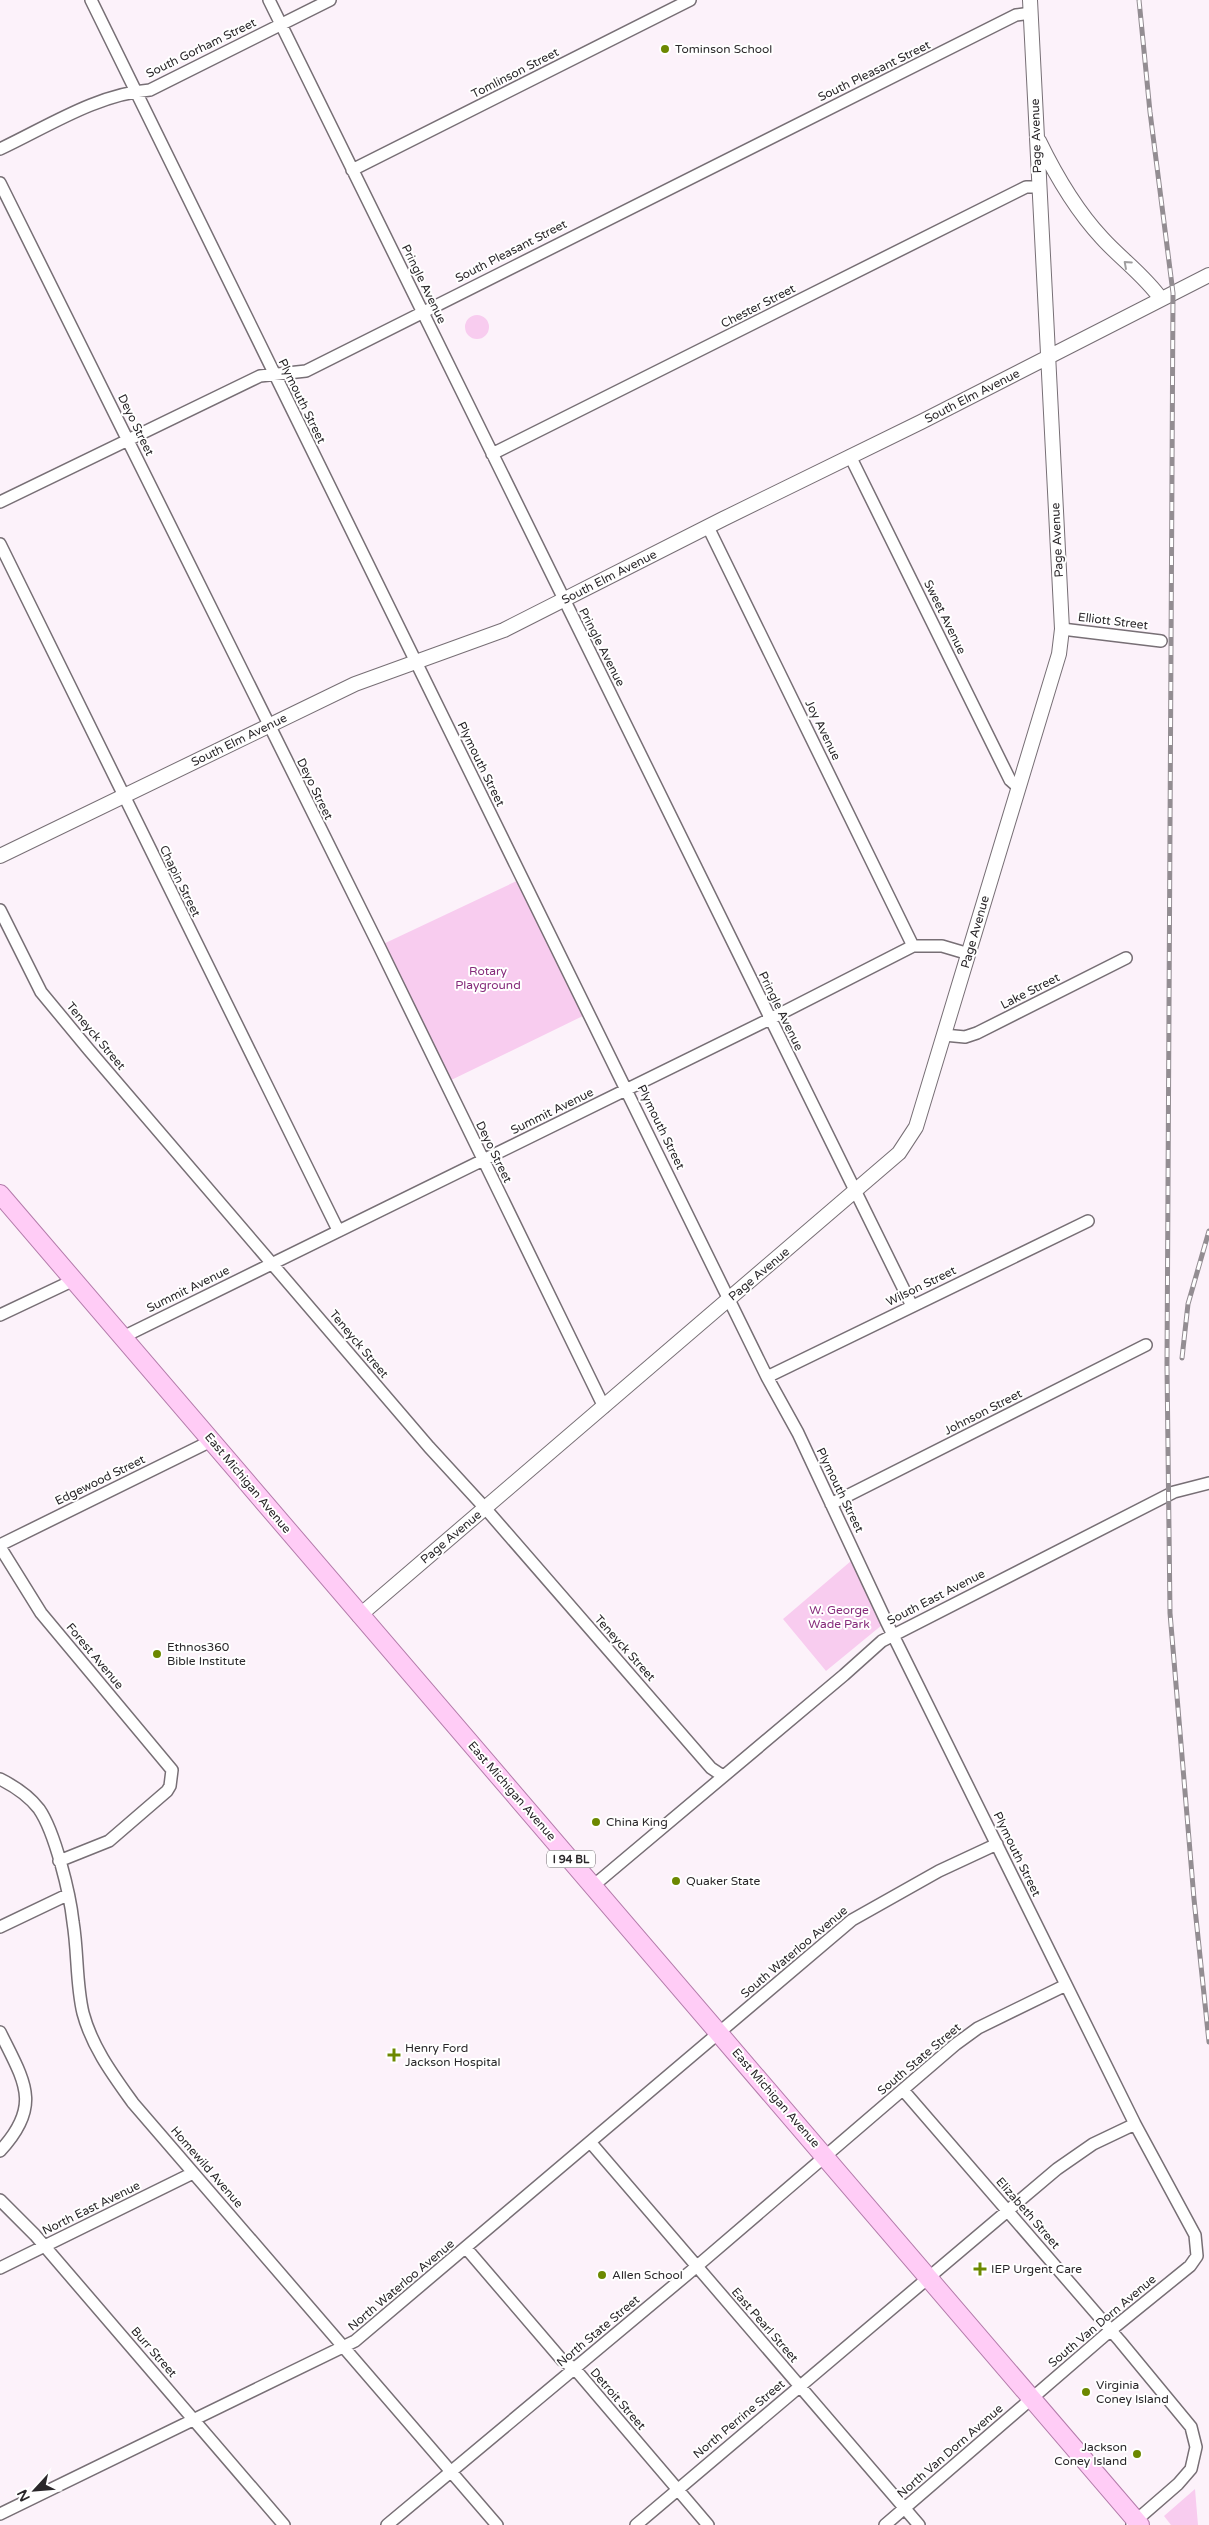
<svg xmlns="http://www.w3.org/2000/svg" width="1209" height="2525" font-family="'Varela Round',sans-serif">
<rect width="100%" height="100%" fill="#fcf2fa"/>
<!-- green -->
<path fill="#f8ccef" d="M465 327a12 12 0 1 1 24 0a12 12 0 1 1-24 0Z
M523,878L589,1013L445,1083L379,946Z
M851,1561L882,1625L826,1671L783,1619Z
M1195,2489L1198,2525H1171L1164,2516Z"/>
<g fill="none" stroke-linecap="round" stroke-linejoin="round">
<!-- minor casing -->
<g stroke="#776f75" stroke-width="14">
<path id="minor" d="M91,0L767,1377L798,1433L887,1623L1135,2124L1195,2235L1197,2256L1190,2266L1111,2330L885,2525
M269,0L912,1306
M0,149C47,127 97,94 150,90L330,0
M352,170L690,0
M0,183L379,946L604,1407
M492,454L1026,187H1038
M850,456L1010,780L1019,788
M0,502L260,376L306,371L1016,15L1031,13
M708,527L913,946
M0,544L338,1230
M1062,629L1161,641
M0,910L41,992L89,1050L429,1447L485,1508L711,1768L723,1776
M944,1035L965,1037L977,1033L1126,958
M0,1315L74,1280
M123,1337L770,1019L913,946H942L969,954
M767,1377L1088,1221
M831,1504L1146,1345
M0,1545L213,1440
M0,1547L41,1613L172,1770L170,1786L167,1791L109,1841L59,1861
M0,1779C14,1786 29,1796 39,1809C55,1832 70,1894 73,1922C78,1952 76,1984 83,2013C92,2047 113,2075 133,2103L497,2525
M593,1886L844,1675L882,1641L1174,1492L1209,1483
M0,1927L67,1895
M0,2032C24,2081 43,2105 0,2151
M903,2090L1120,2341L1191,2427L1196,2447L1191,2469L1178,2484L1132,2524
M591,2143L919,2525
M0,2200L35,2235L284,2525
M466,2248L562,2360L575,2369L708,2525
M0,2268L193,2173
M0,2514L355,2341L852,1920L939,1871L997,1844
M387,2525L696,2267L956,2044L978,2028L1066,1985
M636,2525L1057,2169L1093,2144L1135,2124"/>
</g>
<!-- tertiary casing -->
<g stroke="#776f75" stroke-width="16">
<path id="tertiary" d="M1039,141C1056,176 1075,209 1102,238C1121,259 1145,276 1161,299
M0,856L355,684L504,630L723,519L921,422L1209,275
M359,1616L899,1153L916,1127L1059,654L1062,629L1030,0"/>
</g>
<!-- primary casing -->
<g stroke="#b47cab" stroke-width="20">
<path id="primary" d="M0,1194L1140,2525"/>
</g>
<!-- minor -->
<use href="#minor" stroke="#fff" stroke-width="11"/>
<!-- tertiary -->
<use href="#tertiary" stroke="#fff" stroke-width="14"/>
<!-- primary -->
<use href="#primary" stroke="#ffccf6" stroke-width="18"/>
<!-- rail casing -->
<g stroke="#938d92" stroke-width="5">
<path id="rail" d="M1139,0L1150,112L1173,293L1167,1366L1170,1613L1194,1899L1209,2042
M1182,1358L1188,1304L1209,1231"/>
</g>
<!-- rail -->
<use href="#rail" stroke="#fff" stroke-width="3" stroke-dasharray="9" stroke-linecap="butt"/>
</g>
<!-- one-way arrows -->
<defs><path id="oneway-chevron" d="M-2-3.5L2.5 0L-2 3.5" fill="none" stroke-width="1.6" stroke-linecap="round" stroke-linejoin="round" transform="scale(1.25)"/></defs>
<use stroke="#9f9e9f" href="#oneway-chevron" transform="translate(1127 264) rotate(-138)"/>
<!-- markers -->
<g fill="#6c8800" stroke="#fff" stroke-width="2">
<circle cx="665" cy="49" r="5"/>
<circle cx="157" cy="1654" r="5"/>
<circle cx="596" cy="1822" r="5"/>
<circle cx="676" cy="1881" r="5"/>
<path d="M391.5 2047.5h5v5h5v5h-5v5h-5v-5h-5v-5h5z"/>
<path d="M977.5 2261.5h5v5h5v5h-5v5h-5v-5h-5v-5h5z"/>
<circle cx="602" cy="2275" r="5"/>
<circle cx="1086" cy="2392" r="5"/>
<circle cx="1137" cy="2454" r="5"/>
</g>
<g text-anchor="middle" stroke-width="4" stroke-linejoin="round" paint-order="stroke">
<!-- shield labels -->
<rect fill="#fff" stroke="#6a686a" stroke-width="1" x="547" y="1850.5" width="48" height="17" rx="4"/>
<g font-size="11" font-weight="bold" fill="#2a272a">
<text x="571" y="1863">I 94 BL</text>
</g>
<!-- street labels -->
<g font-size="12" fill="#2a272a" stroke="#fff">
<text transform="translate(201 48) rotate(-26)" y="4">South Gorham Street</text>
<text transform="translate(874 71) rotate(-26)" y="4">South Pleasant Street</text>
<text transform="translate(515 73) rotate(-27)" y="4">Tomlinson Street</text>
<text transform="translate(1036 136) rotate(-92)" y="4">Page Avenue</text>
<text transform="translate(511 251) rotate(-27)" y="4">South Pleasant Street</text>
<text transform="translate(424 284) rotate(64)" y="4">Pringle Avenue</text>
<text transform="translate(758 306) rotate(-27)" y="4">Chester Street</text>
<text transform="translate(972 396) rotate(-27)" y="4">South Elm Avenue</text>
<text transform="translate(302 401) rotate(64)" y="4">Plymouth Street</text>
<text transform="translate(136 425) rotate(64)" y="4">Deyo Street</text>
<text transform="translate(1057 540) rotate(-93)" y="4">Page Avenue</text>
<text transform="translate(609 577) rotate(-27)" y="4">South Elm Avenue</text>
<text transform="translate(945 617) rotate(64)" y="4">Sweet Avenue</text>
<text transform="translate(1113 621) rotate(7)" y="4">Elliott Street</text>
<text transform="translate(602 647) rotate(63)" y="4">Pringle Avenue</text>
<text transform="translate(823 730) rotate(64)" y="4">Joy Avenue</text>
<text transform="translate(239 740) rotate(-26)" y="4">South Elm Avenue</text>
<text transform="translate(481 764) rotate(64)" y="4">Plymouth Street</text>
<text transform="translate(315 789) rotate(64)" y="4">Deyo Street</text>
<text transform="translate(180 881) rotate(64)" y="4">Chapin Street</text>
<text transform="translate(975 932) rotate(-74)" y="4">Page Avenue</text>
<text transform="translate(1030 991) rotate(-27)" y="4">Lake Street</text>
<text transform="translate(781 1011) rotate(64)" y="4">Pringle Avenue</text>
<text transform="translate(96 1036) rotate(50)" y="4">Teneyck Street</text>
<text transform="translate(552 1111) rotate(-26)" y="4">Summit Avenue</text>
<text transform="translate(661 1127) rotate(64)" y="4">Plymouth Street</text>
<text transform="translate(494 1152) rotate(64)" y="4">Deyo Street</text>
<text transform="translate(759 1274) rotate(-40)" y="4">Page Avenue</text>
<text transform="translate(921 1286) rotate(-26)" y="4">Wilson Street</text>
<text transform="translate(188 1289) rotate(-26)" y="4">Summit Avenue</text>
<text transform="translate(359 1344) rotate(50)" y="4">Teneyck Street</text>
<text transform="translate(983 1412) rotate(-27)" y="4">Johnson Street</text>
<text transform="translate(100 1480) rotate(-26)" y="4">Edgewood Street</text>
<text transform="translate(248 1483) rotate(50)" y="4">East Michigan Avenue</text>
<text transform="translate(840 1490) rotate(64)" y="4">Plymouth Street</text>
<text transform="translate(451 1537) rotate(-40)" y="4">Page Avenue</text>
<text transform="translate(936 1597) rotate(-27)" y="4">South East Avenue</text>
<text transform="translate(625 1648) rotate(48)" y="4">Teneyck Street</text>
<text transform="translate(95 1656) rotate(50)" y="4">Forest Avenue</text>
<text transform="translate(512 1791) rotate(49)" y="4">East Michigan Avenue</text>
<text transform="translate(1017 1854) rotate(64)" y="4">Plymouth Street</text>
<text transform="translate(794 1952) rotate(-40)" y="4">South Waterloo Avenue</text>
<text transform="translate(919 2059) rotate(-40)" y="4">South State Street</text>
<text transform="translate(776 2098) rotate(49)" y="4">East Michigan Avenue</text>
<text transform="translate(207 2167) rotate(49)" y="4">Homewild Avenue</text>
<text transform="translate(91 2208) rotate(-26)" y="4">North East Avenue</text>
<text transform="translate(1028 2213) rotate(49)" y="4">Elizabeth Street</text>
<text transform="translate(401 2285) rotate(-40)" y="4">North Waterloo Avenue</text>
<text transform="translate(1102 2321) rotate(-40)" y="4">South Van Dorn Avenue</text>
<text transform="translate(765 2325) rotate(49)" y="4">East Pearl Street</text>
<text transform="translate(598 2331) rotate(-40)" y="4">North State Street</text>
<text transform="translate(154 2352) rotate(49)" y="4">Burr Street</text>
<text transform="translate(618 2399) rotate(49)" y="4">Detroit Street</text>
<text transform="translate(739 2419) rotate(-40)" y="4">North Perrine Street</text>
<text transform="translate(950 2451) rotate(-41)" y="4">North Van Dorn Avenue</text>
</g>
<!-- poi labels -->
<g font-size="12" fill="#2a272a" stroke="#fff" text-anchor="start">
<text x="675" y="53">Tominson School</text>
<text x="167" y="1651">Ethnos360<tspan x="167" dy="14">Bible Institute</tspan></text>
<text x="606" y="1826">China King</text>
<text x="686" y="1885">Quaker State</text>
<text x="405" y="2052">Henry Ford<tspan x="405" dy="14">Jackson Hospital</tspan></text>
<text x="991" y="2273">IEP Urgent Care</text>
<text x="612" y="2279">Allen School</text>
<text x="1096" y="2389">Virginia<tspan x="1096" dy="14">Coney Island</tspan></text>
<text x="1127" y="2451" text-anchor="end">Jackson<tspan x="1127" dy="14">Coney Island</tspan></text>
</g>
<!-- park labels -->
<g font-size="12" fill="#862c7b" stroke="#fff">
<text x="488" y="975">Rotary<tspan x="488" dy="14">Playground</tspan></text>
<text x="839" y="1614">W. George<tspan x="839" dy="14">Wade Park</tspan></text>
</g>
</g>
<!-- north arrow -->
<g transform="translate(35 2490) rotate(244)" stroke="#ffffff" stroke-width="4" paint-order="stroke">
<path d="M0-4L9 19L0 12L-9 19Z" fill="#2a272a"/>
<text y="-8" font-size="14" font-weight="bold" text-anchor="middle" fill="#2a272a">N</text>
</g>
</svg>
